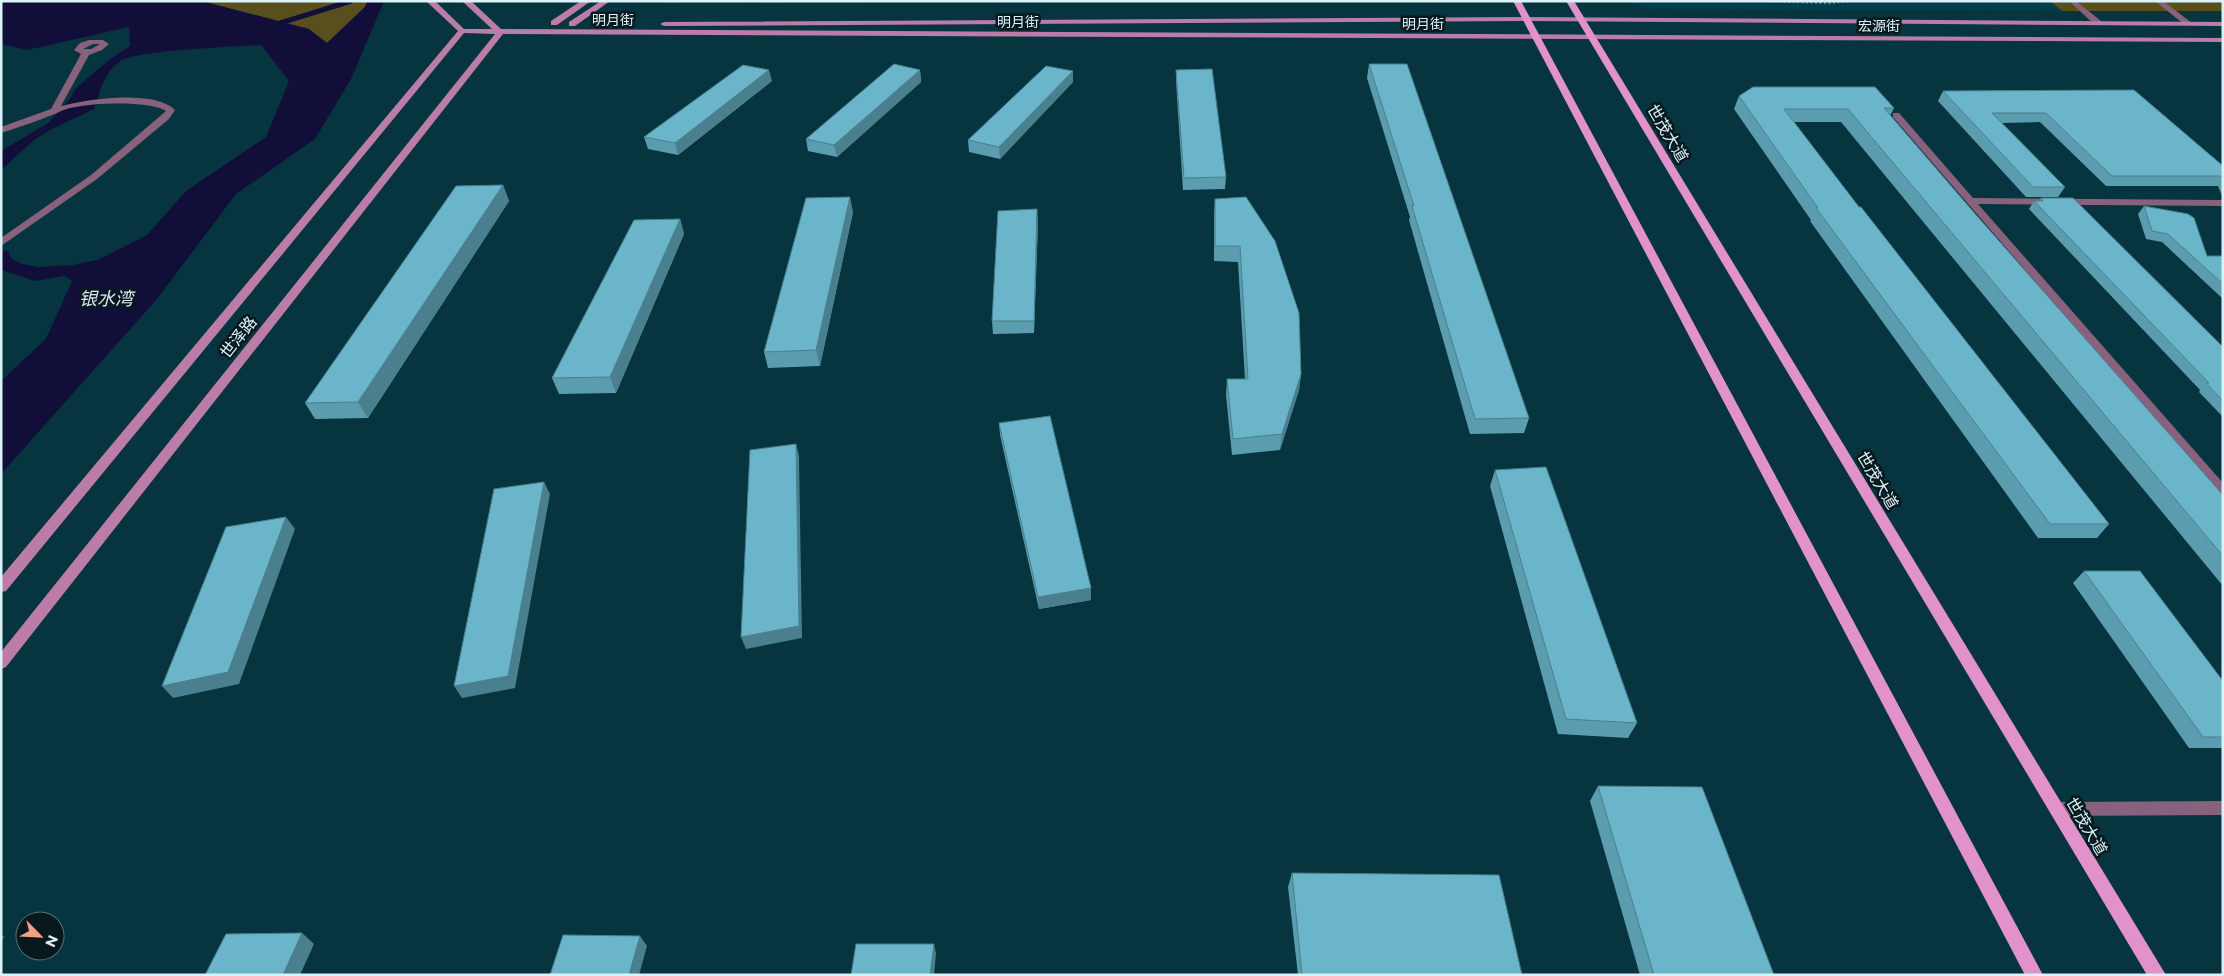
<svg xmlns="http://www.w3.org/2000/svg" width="2224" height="976" font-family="Montserrat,'Noto Sans SC',sans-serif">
<rect width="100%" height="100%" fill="#06343f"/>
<!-- built -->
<path fill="#003e4c" d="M664,1H1462L1463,2L662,3Z
M1626,1H2050L2062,11L1649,9Z"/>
<!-- green -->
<path fill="#584e1e" d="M367,1L365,7L327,43L308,29L202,2Z
M2050,1H2223V11H2062Z"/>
<!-- water -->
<path fill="#110f3a" d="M1,1H202L309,29L327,43L365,7L367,1H384L351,79L315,139L236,194L157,299L1,474V381L46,339L72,281L64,276L35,281L1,270V250L8,251L12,259L22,264L39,267L73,265L97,260L147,235L186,191L266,137L289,81L261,45C237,47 133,50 119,62C104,73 100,92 94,109L48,131L33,141L1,170V151L48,123L70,99L76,88L109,60L130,46L129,27L27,50L1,44Z"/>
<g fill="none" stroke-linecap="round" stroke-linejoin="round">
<!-- stream -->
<path stroke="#110f3a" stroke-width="5" d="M274,25L351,1"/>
<!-- path -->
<path stroke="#658992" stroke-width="2.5" stroke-dasharray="2 2.5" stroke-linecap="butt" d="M1770,1L1829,3L1848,1"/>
<!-- lane -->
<path fill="#88617c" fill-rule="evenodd" d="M2069,1H2076L2101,21V25H2095Z
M2155,1H2163L2192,23L2185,25Z
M1893,113H1899L1973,198L2223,200V206L1978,204L2223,483V495L2219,494L1893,117Z"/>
<!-- street -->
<path fill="#88617c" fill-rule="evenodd" d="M89,40H103L109,44L102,50L89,55L61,106C87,99 155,89 175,110L169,119L97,179L1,246V238L91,175L166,111C149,100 78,102 59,112C46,118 17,128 1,133V127L51,109L81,54L74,50L80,43ZM93,44H100L91,49H83Z
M2223,801V815L2057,816L2051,814L2049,809L2051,804L2057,802Z"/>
<!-- secondary -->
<path fill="#bb7da8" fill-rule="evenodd" d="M426,1H435L464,29H492L462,1H471L501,29L2223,38V42L503,34L6,667L1,669V652L495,34L464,33L6,591L1,592V577L458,31Z
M581,1H591L557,25H551V21Z
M601,1H610L575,26H569V22Z
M1526,17L2223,22V26L1526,21L664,26L660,24L664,22Z"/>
<!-- primary -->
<path fill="#e192ca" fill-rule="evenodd" d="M1513,1H1521L2043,975H2025Z
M1566,1H1574L2166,975H2147Z"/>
</g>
<!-- wall -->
<path fill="#5b9cae" d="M1369,64L1529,418L1524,433L1470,434L1409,220L1410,217L1367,78Z
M920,70L921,82L837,157L808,151L806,139Z
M1176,70L1226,177L1225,189L1183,190L1176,81Z
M1073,71V82L1000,159L969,152L968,140Z
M772,81L678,155L648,149L644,137Z
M2134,90L2223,166V198L2218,186H2106L2040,122L2001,123L2065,187L2058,197H2026L1938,101L1943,91Z
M1739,96L1894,108L1890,116L1977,216L2223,495V586L1841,122H1794L1859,207L2109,524L2097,538H2038L1810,221L1811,220L1734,109Z
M503,185L509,201L368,418L315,419L305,403Z
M1246,197L1301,374L1299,390L1280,450L1232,455L1226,395L1227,379H1245L1238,262L1214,261V215L1215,199Z
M2041,198L2223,347V417L2199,392L2200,390L2029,209L2034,201H2039Z
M2144,206L2207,256H2223V299L2162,242L2146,239L2138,214Z
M853,212L820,366L768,368L764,352Z
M680,219L684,234L616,393L559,394L552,378Z
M1038,221L1034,333L993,334L992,321Z
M999,423L1091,588V600L1039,609L1000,435Z
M1495,470L1637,723L1628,738L1558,734L1490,486Z
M2084,571L2223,681V748H2189L2073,583Z
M1598,786L1774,975H1640L1590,801Z
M1292,873L1522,975H1298L1288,887Z"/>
<!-- shaded-wall -->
<path fill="#4a7f8d" d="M769,70L772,81L678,155L675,143Z
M920,70L921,82L837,157L834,145Z
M1073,71V82L1000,159L999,147Z
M503,185L509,201L368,418L358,402Z
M850,197L853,212L820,366L816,350Z
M1037,209L1038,221L1034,333V321Z
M680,219L684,234L616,393L610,377Z
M1301,374L1299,390L1280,450L1282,434Z
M796,444L799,456L802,638L746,649L741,637Z
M544,482L550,494L515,688L462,698L454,686Z
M286,517L295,529L239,684L173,698L162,686Z
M1091,588V600L1039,609L1038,597Z
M302,933L314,944L300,975H283Z
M1,935L4,937L1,942Z
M640,936L647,946L639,975H629Z
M934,944L936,954L934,975H930Z"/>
<!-- building -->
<path fill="#6ab5ca" stroke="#4a7f8d" d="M894,64L920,70L834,145L806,139Z
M1369,64H1407L1529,418L1475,419L1412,206H1414Z
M743,65L769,70L675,143L644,137Z
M1046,66L1073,71L999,147L968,140Z
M1212,69L1226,177L1184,178L1176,70Z
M1753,87H1875L1894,108H1884L1977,216L2223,495V556L1848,109H1784L1859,207H1861L2109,524H2050L1816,208H1818L1739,96Z
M2134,90L2223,166V176H2112L2046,113H1992L2065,187H2033L1943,91Z
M503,185L358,402L305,403L456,186Z
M850,197L816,350L764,352L806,198Z
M1246,197L1275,241L1299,313L1301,374L1282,434L1233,439L1227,379H1248L1240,246H1215V199Z
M2041,198H2073L2223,347V401L2206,383H2209L2034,201H2043Z
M2144,206L2188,214L2194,218L2207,256H2223V284L2168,234L2152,231Z
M1037,209L1034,321H992L998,211Z
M680,219L610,377L552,378L634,220Z
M1050,416L1091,588L1038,597L999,423Z
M796,444L799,626L741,637L750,450Z
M1546,467L1637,723L1566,719L1495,470Z
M544,482L508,676L454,686L494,489Z
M286,517L228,672L162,686L226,527Z
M2084,571H2140L2223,681V737H2203Z
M1598,786L1702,787L1774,975H1654Z
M1292,873L1499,875L1522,975H1302Z
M302,933L283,975H205L226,934Z
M563,935L640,936L629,975H550Z
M856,944H934L930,975H851Z"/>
<g text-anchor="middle" stroke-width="5" stroke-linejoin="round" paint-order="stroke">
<!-- far-street labels -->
<g font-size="14" fill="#dbf2f9" stroke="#08191e">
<text x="613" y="25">明月街</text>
<text x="1018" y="27">明月街</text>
<text x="1423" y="29">明月街</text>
<text x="1879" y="31">宏源街</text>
</g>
<!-- street labels -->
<g font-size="16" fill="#dbf2f9" stroke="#08191e">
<text transform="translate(1668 133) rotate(59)" y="6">世茂大道</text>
<text transform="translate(238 337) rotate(-52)" y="6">世泽路</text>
<text transform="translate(1878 480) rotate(59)" y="6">世茂大道</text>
<text transform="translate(2087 826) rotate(59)" y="6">世茂大道</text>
</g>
<!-- water labels -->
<g font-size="18" font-style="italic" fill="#e1e3f4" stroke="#08191e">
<text x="106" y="305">银水湾</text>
</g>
</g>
<!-- border -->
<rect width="2224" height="976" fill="none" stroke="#dbf2f9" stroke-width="5"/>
<!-- north arrow -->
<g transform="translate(40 936) rotate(114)"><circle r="24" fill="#08191e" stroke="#5c7076"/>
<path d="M0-4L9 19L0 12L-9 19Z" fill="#f39f84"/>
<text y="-8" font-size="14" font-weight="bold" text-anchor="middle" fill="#dbf2f9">N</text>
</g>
</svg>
